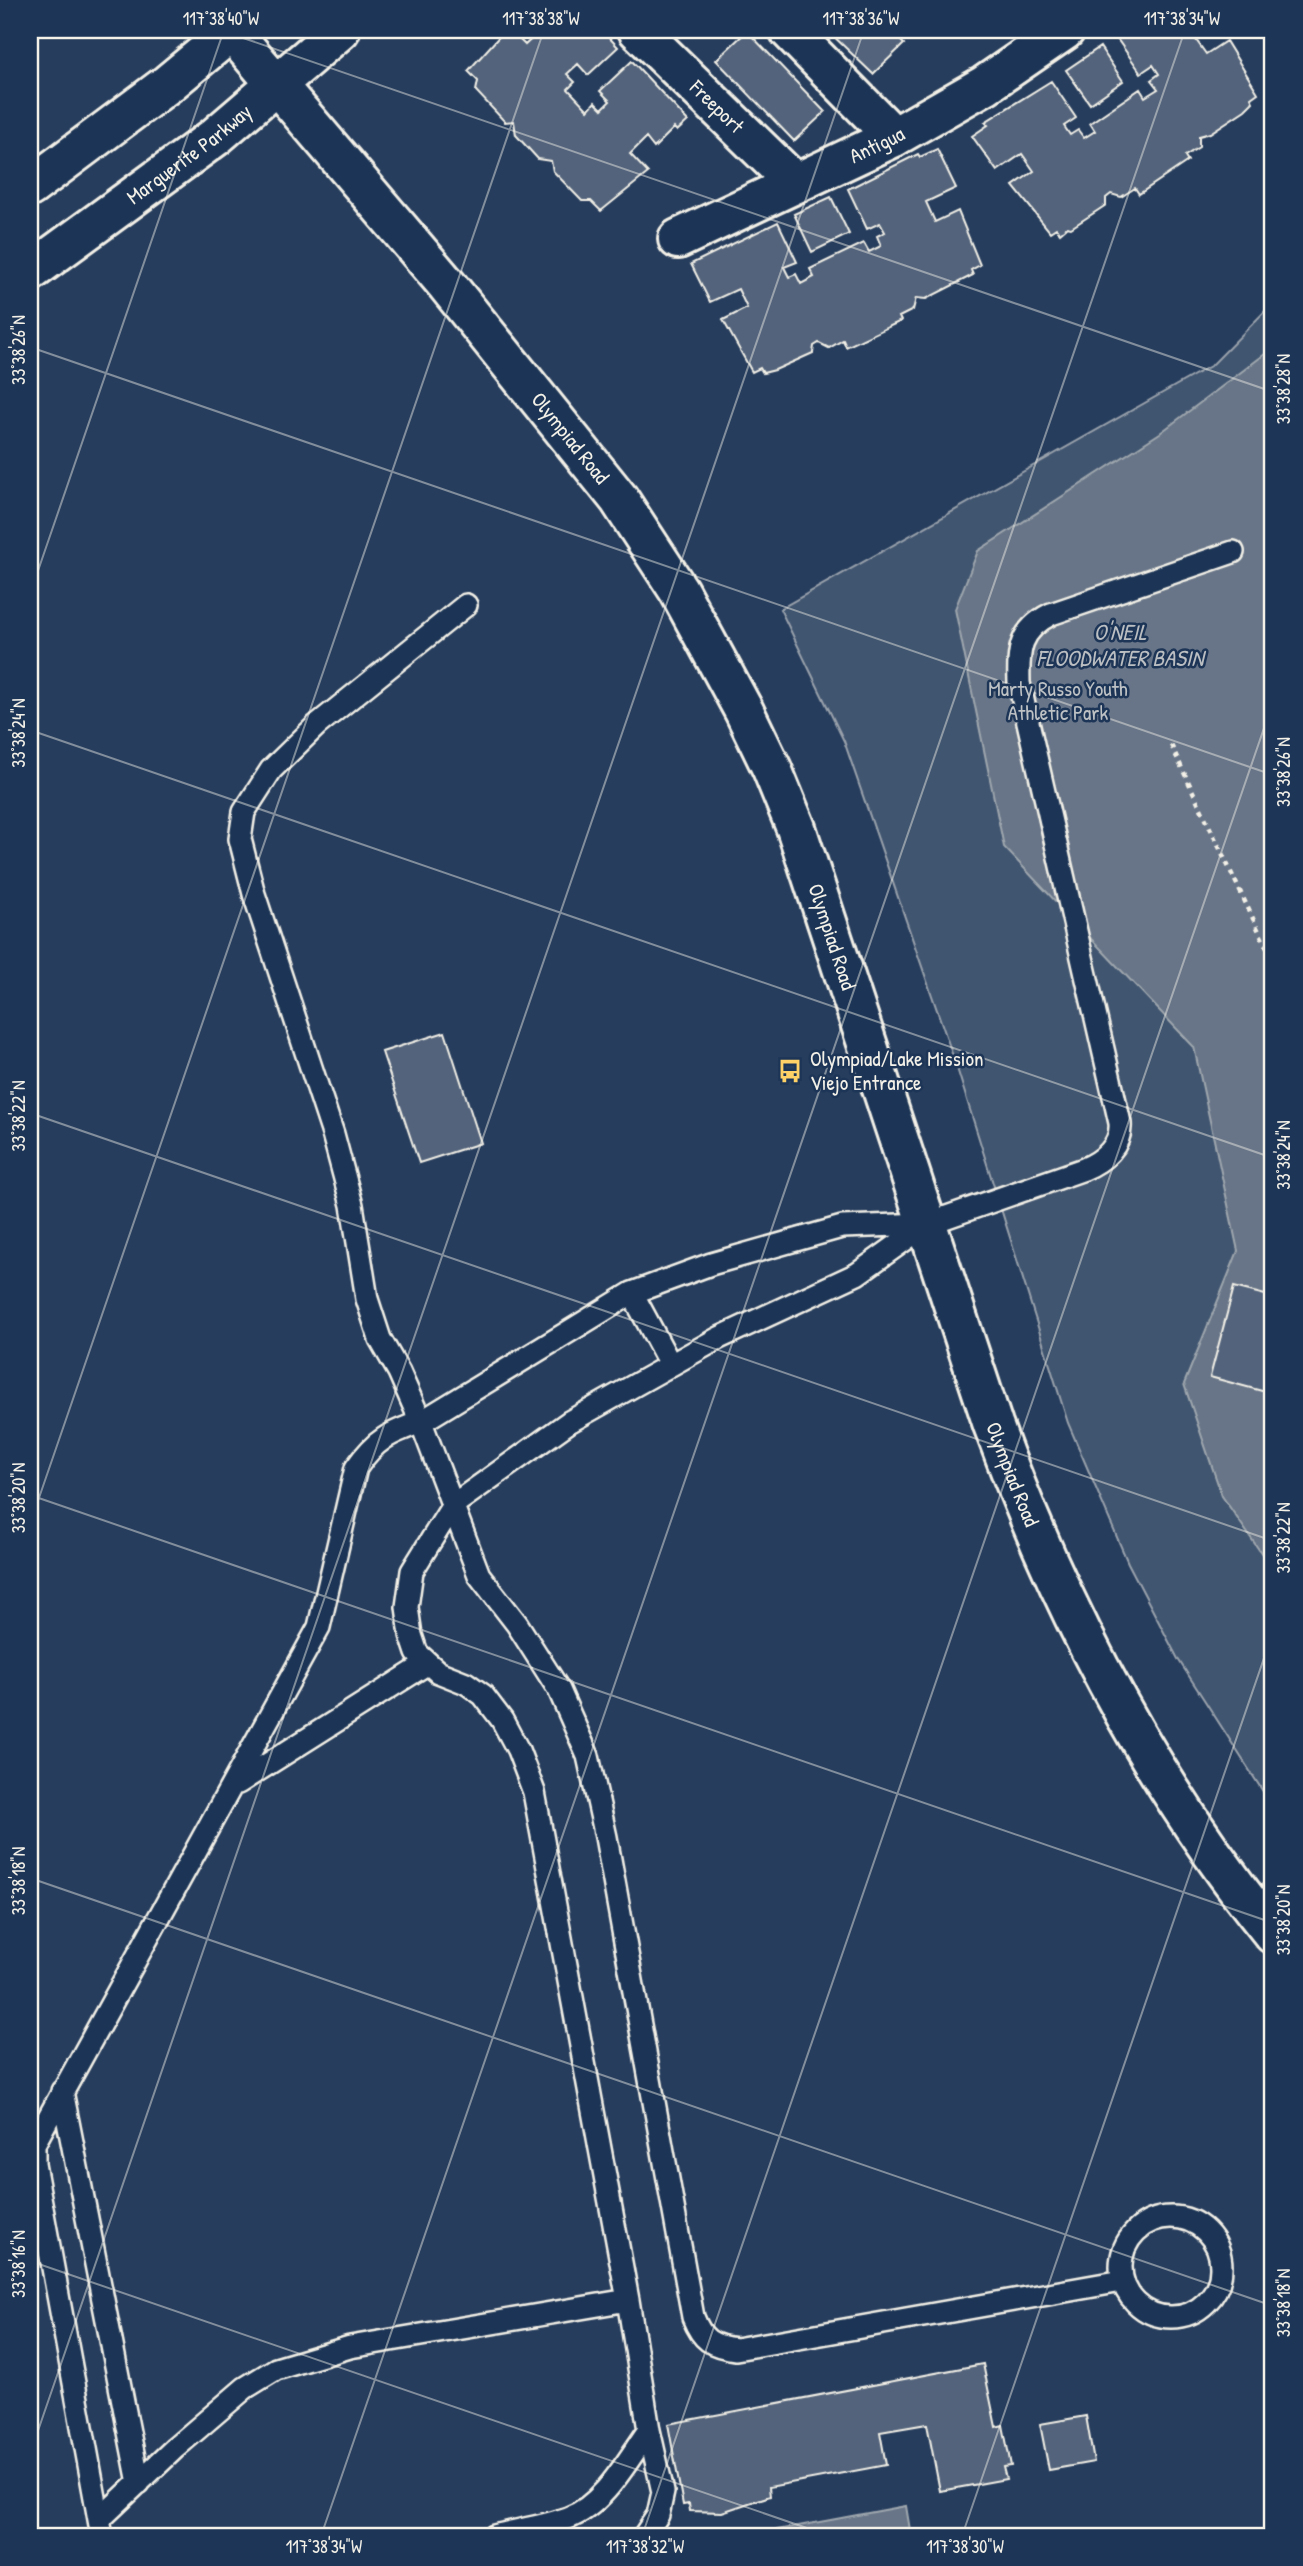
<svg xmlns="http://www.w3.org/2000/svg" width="1303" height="2566" font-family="'Patrick Hand',sans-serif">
<rect width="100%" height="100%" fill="#263d5d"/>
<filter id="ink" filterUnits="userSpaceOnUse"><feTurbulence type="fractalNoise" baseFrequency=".0143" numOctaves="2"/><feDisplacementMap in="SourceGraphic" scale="14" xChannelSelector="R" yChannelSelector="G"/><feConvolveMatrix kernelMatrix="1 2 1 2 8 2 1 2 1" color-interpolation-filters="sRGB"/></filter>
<g filter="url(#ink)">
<!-- green -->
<path fill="#40546f" stroke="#9aa2ac" stroke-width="2" d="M1273,303V1807L1178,1659L1128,1563L1068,1423L956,1065L844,741L780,609L1212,365Z"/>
<!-- water -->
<path fill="#677588" stroke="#9fa7ae" stroke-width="2" d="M1273,348V1570L1222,1496L1184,1384L1238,1251L1194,1047L1004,847L955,609L978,551L1160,433Z
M906,2506L911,2536H745L750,2535Z"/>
<!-- building -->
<path fill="#52647b" stroke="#f4f1e8" stroke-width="2" d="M505,30H510L525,45L541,30H602L618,47L588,75L578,64L567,74L575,82L568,89L588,110L595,102L602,109L610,101L600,91L632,61L688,121L677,131L674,128L654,148L646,138L630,154L648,173L601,211L591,201H582L553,171L551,161L538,159L516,135L514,121L505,122L476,91L478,81L468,71Z
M827,30H890L904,44L873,74Z
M1125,30H1205L1194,37L1206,54L1226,41L1258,93L1251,98L1253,102L1245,110L1210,133L1199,136V147L1185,156L1188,161L1139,194L1135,188L1121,197L1111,194L1106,198V205L1071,228L1067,227L1060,233L1056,228L1050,232L1013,186L1034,171L1022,154L997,171L972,136L988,125L985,122L1051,81L1076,118L1064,126L1070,135L1078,130L1084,138L1095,131L1090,123L1140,89L1145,97L1158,89L1151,80L1159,74L1153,65L1141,73L1115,36Z
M747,31L825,112L794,141L716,60Z
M1100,47L1123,81L1090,104L1066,70Z
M937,149L956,188L926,202L935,222L958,211L980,265L971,270L973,275L926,299L916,298L913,310L899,317L901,321L846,347L843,340L829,348L819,343L814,346L813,353L775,370L763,373L760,368L752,372L723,320L747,308L738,289L710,302L691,264L778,222L797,262L784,267L789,277L796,274L801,284L814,277L810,269L864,243L869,252L881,246L877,236L885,232L880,223L867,229L848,189L918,154L920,157Z
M831,197L849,234L812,252L794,214Z
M445,1032L481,1143L419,1163L382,1052Z
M1234,1287L1273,1297V1394L1210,1377Z
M983,2364L996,2427L1003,2425L1011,2466L1003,2467L1006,2479L940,2491L927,2424L880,2432L886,2465L769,2487L770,2496L722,2512L690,2511L689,2504L683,2505L668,2424Z
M1086,2416L1094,2462L1049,2470L1040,2424Z"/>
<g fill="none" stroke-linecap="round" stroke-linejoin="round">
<!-- service casing -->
<g stroke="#f4f1e8" stroke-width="26">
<path id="service" d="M466,605L317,725L271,770L244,812L240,839L254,894L333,1134L352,1205L367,1299L380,1339L399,1372L421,1422L479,1575L517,1624L559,1690L588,1756L606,1837L693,2317C702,2340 711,2346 736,2349L1122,2281
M632,1293L670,1364
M238,1783L428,1663
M62,2091L139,2483
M1121 2267a50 50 0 1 1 100 0a50 50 0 1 1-100 0Z
M99,2520L175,2448L245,2388L276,2369L350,2347L628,2300
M102,2536L34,2164V2144L319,1627L356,1468C376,1439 390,1433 421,1422L632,1293L711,1264L842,1227L927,1224
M494,2536C518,2530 545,2526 568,2518C604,2505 628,2459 649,2430
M644,2536L658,2515L663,2492L649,2430L628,2300L534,1792L518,1750L502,1720L483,1695L466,1683L438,1672L417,1653L411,1635L407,1607L412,1571L453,1505L569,1422L719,1338L857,1274L927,1224L1084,1169C1103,1161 1122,1146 1120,1123L1019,683C1018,651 1019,630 1051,614L1233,552"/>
</g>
<!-- minor casing -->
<g stroke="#f4f1e8" stroke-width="44">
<g id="minor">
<path id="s1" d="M638,30L795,183"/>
<path d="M789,30L894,137"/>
<path id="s2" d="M678,239L894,137L985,85L1065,30"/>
</g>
</g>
<!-- secondary casing -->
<g stroke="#f4f1e8" stroke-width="44">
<g id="secondary">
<path id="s3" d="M231,31L447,285L619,499L679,591L744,711L772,769L796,828L993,1425C1060,1608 1150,1782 1273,1934"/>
</g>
</g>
<!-- primary casing -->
<g stroke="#f4f1e8" stroke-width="44">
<g id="primary">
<path d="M30,187L169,83L233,30"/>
<path id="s4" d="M30,272L215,137L340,30"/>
</g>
</g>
<!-- path -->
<path stroke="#f4f1e8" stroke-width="4.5" stroke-dasharray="5 5" stroke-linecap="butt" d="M1171,745L1273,961"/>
<!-- service -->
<use href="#service" stroke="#1d3557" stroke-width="21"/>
<!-- minor -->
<use href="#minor" stroke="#1d3557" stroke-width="38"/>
<!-- secondary -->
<use href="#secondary" stroke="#1d3557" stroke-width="38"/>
<!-- primary -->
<use href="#primary" stroke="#1d3557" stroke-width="38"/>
</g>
</g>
<!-- ticks -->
<path fill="none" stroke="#f4f1e8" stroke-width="2" stroke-opacity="0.45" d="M220,30L1273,392M30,347L1273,775M30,594L224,30M30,730L1273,1158M30,1113L1273,1541M30,1495L1273,1923M30,1524L544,30M30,1878L1273,2306M30,2261L830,2536M30,2454L864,30M321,2536L1185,30M642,2536L1273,702M962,2536L1273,1632"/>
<!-- icons -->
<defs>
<g id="bus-bare" transform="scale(1.89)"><path d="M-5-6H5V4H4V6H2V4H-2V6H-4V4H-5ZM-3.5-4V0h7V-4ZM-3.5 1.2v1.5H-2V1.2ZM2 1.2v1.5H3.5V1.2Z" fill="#ffd166" stroke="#1d3557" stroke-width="2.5" paint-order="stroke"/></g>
</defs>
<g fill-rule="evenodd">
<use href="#bus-bare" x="790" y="1071"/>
</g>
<g text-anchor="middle" stroke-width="5" stroke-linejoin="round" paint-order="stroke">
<!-- street labels -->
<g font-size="21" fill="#f4f1e8" stroke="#1d3557">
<text dy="7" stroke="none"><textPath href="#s1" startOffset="110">Freeport</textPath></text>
<text dy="7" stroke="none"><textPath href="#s2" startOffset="220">Antigua</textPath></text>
<text dy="7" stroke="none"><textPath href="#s4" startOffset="198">Marguerite Parkway</textPath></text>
<text dy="7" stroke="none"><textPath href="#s3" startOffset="530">Olympiad Road</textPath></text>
<text dy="7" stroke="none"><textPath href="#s3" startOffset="1097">Olympiad Road</textPath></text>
<text dy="7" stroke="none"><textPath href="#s3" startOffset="1664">Olympiad Road</textPath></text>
</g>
<!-- park labels -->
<g font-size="21" fill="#bec2c4" stroke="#1d3557">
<text x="1058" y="696">Marty Russo Youth<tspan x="1058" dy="24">Athletic Park</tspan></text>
</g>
<!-- poi labels -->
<g font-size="21" fill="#f4f1e8" stroke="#1d3557" text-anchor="start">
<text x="810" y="1066">Olympiad/Lake Mission<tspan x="810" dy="24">Viejo Entrance</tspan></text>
</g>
<!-- water labels -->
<g font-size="23" font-style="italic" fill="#bcbfc2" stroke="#1d3557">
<text x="1120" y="640">O'NEIL<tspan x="1120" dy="26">FLOODWATER BASIN</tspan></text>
</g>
</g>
<!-- margin -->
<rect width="1303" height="2566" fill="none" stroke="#1d3557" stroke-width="77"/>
<rect x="38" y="38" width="1226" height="2490" fill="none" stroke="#f4f1e8" stroke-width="2.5"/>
<g font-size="18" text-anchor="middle" fill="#f4f1e8">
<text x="221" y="25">117°38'40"W</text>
<text x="541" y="25">117°38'38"W</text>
<text x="861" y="25">117°38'36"W</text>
<text x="1182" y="25">117°38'34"W</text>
<text transform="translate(19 350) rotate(-90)" y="6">33°38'26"N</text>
<text transform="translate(1284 389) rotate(-90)" y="6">33°38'28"N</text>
<text transform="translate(19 733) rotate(-90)" y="6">33°38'24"N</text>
<text transform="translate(1284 772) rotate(-90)" y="6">33°38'26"N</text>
<text transform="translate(19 1116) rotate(-90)" y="6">33°38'22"N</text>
<text transform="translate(1284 1155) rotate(-90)" y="6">33°38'24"N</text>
<text transform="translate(19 1498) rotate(-90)" y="6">33°38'20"N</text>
<text transform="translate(1284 1538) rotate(-90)" y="6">33°38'22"N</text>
<text transform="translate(19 1881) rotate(-90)" y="6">33°38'18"N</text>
<text transform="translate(1284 1920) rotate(-90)" y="6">33°38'20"N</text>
<text transform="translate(19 2264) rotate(-90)" y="6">33°38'16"N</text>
<text transform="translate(1284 2303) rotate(-90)" y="6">33°38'18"N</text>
<text x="324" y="2553">117°38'34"W</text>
<text x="645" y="2553">117°38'32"W</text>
<text x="965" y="2553">117°38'30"W</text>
</g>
</svg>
